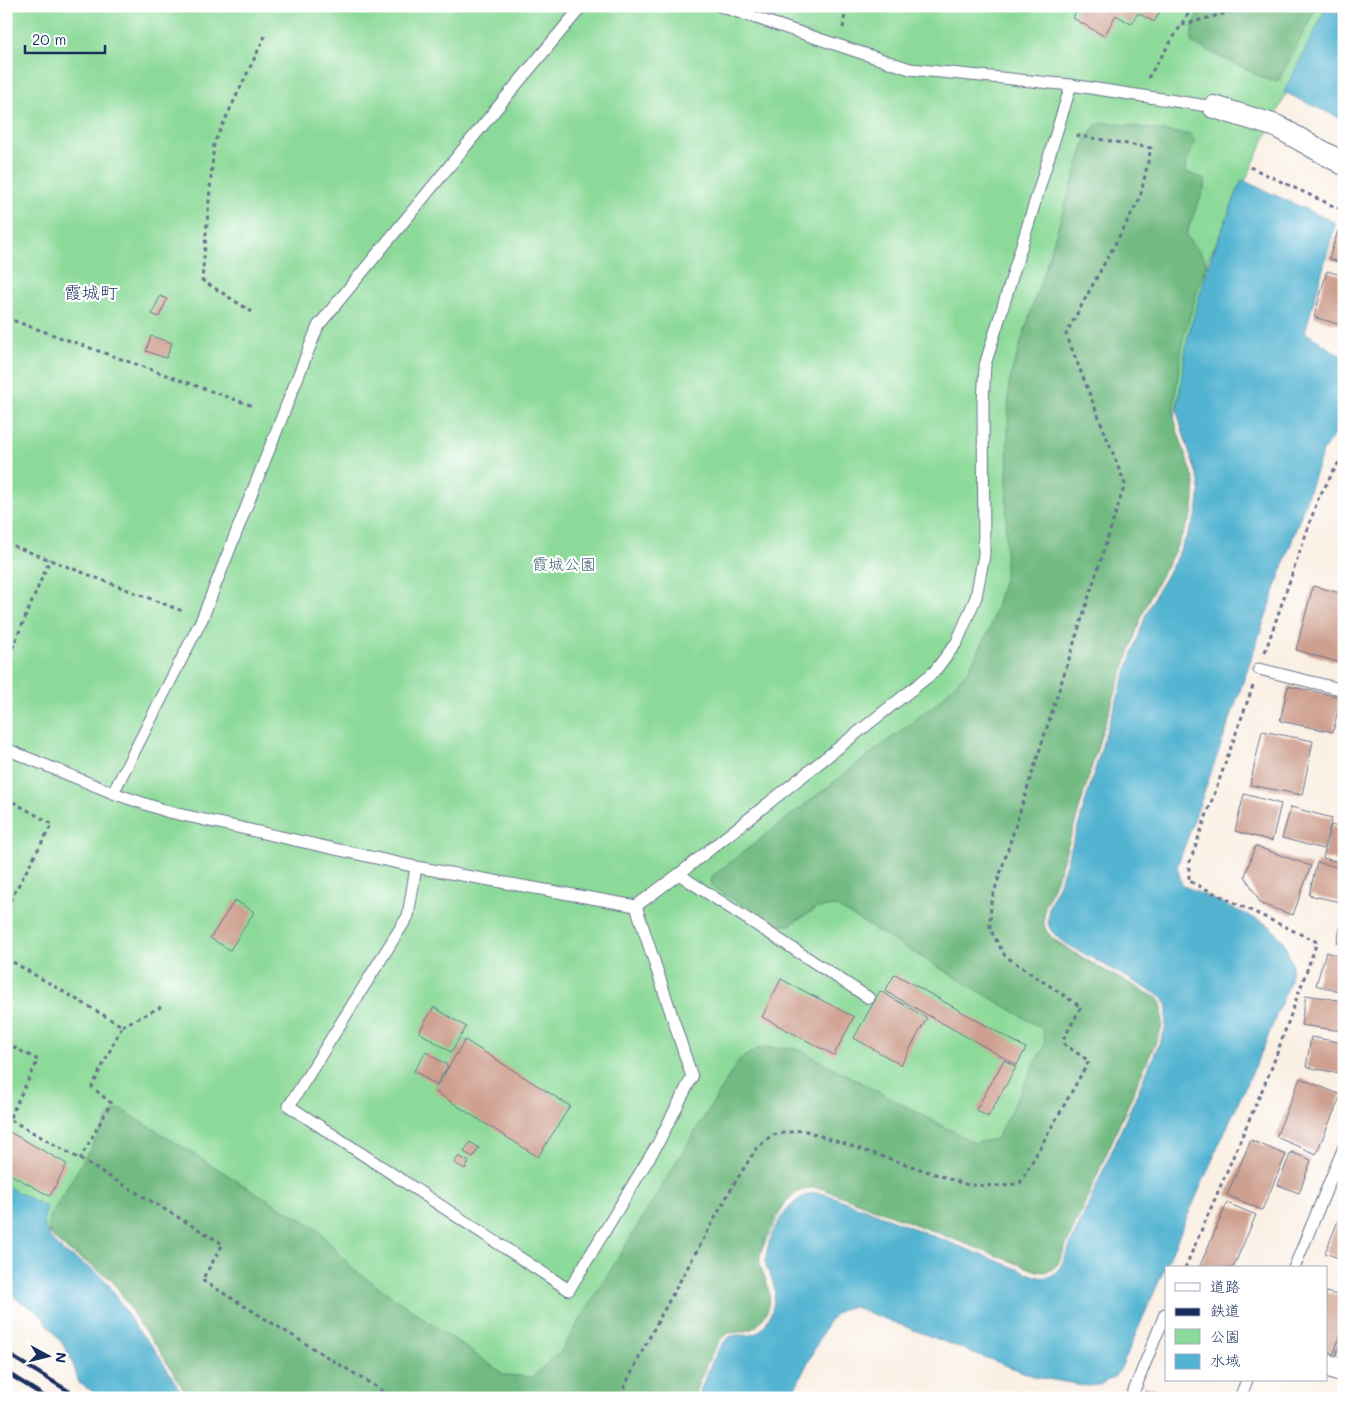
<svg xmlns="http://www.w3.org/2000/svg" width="1350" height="1404" font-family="Mali,'Klee One',sans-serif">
<rect width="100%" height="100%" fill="#fff"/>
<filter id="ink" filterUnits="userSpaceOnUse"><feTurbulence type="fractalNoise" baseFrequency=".02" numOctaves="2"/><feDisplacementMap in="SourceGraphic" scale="10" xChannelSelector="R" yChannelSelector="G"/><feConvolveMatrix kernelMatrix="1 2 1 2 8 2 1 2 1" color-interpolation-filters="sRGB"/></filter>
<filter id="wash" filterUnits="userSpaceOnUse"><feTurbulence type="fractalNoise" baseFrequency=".0096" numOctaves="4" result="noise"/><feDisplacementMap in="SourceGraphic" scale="20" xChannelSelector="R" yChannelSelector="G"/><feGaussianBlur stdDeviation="1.12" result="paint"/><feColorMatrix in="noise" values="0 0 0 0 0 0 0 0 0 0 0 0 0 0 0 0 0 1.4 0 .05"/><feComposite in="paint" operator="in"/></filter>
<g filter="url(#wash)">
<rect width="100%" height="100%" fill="#faefe3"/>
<!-- green -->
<path fill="#8cda99" stroke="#54847c" d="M6,6H1327L1208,260L1134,603L1037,929L1158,1004L1054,1266L813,1184L792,1189L704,1364L689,1398H251L111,1272L6,1206Z"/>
<!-- forest -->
<path fill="#71ba81" stroke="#467470" d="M1203,6H1317L1279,80L1270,81L1192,43C1190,29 1196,18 1203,6Z
M1105,122L1191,135L1195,141L1185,167L1186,172L1204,179L1206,183L1186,234C1191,246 1204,252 1206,263L1183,339L1173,412L1178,433L1195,482L1193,513L1171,558L1150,596L1141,618L1102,732L1073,830L1058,875L1045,906L1044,917V925L1046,930L1052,938L1062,946L1089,962L1159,999C1164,1009 1163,1019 1161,1030L1058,1264C1050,1272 1045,1274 1034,1270L823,1189C816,1188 808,1187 801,1190C782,1197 757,1245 760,1264C760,1268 763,1271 764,1275C769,1287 773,1303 765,1315C759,1327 751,1331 738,1332C735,1333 730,1332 727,1334C716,1339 696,1386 694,1398H191L185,1392L158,1348L139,1324L126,1301L111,1279L66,1249L53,1238L49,1231L48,1225L51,1215L112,1112L121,1109L250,1189L316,1228L354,1270L505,1375L532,1377L561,1351L739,1060L761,1047L798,1049L975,1143L996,1139L1045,1044L1043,1029L835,906L817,908L789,925H775L712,887L711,877L938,702L969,669L990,629L1005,575L1009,386L1012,371L1087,137L1095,126Z"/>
<!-- water -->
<path fill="#52b4d1" stroke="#367298" d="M1325,11L1344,13V120L1284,92Z
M1242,180L1336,223L1305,332L1344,358V420L1323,451L1226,731L1177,867L1182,885L1269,925L1283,941L1292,964L1290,980L1266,1042L1221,1140L1120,1370L1114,1377L1099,1385L1088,1386L1036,1377L854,1307C842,1306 834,1315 827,1324L790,1398H698C702,1384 717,1344 730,1337C740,1331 752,1342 764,1326C773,1314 777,1296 773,1282C770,1274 765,1269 766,1260C766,1237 789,1195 815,1193C818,1193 823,1194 826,1194L1038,1277C1050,1279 1056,1274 1062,1264L1165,1030C1166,1018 1170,1007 1162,997L1063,942L1053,933L1049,927L1048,922L1049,906L1062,876L1077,830L1106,732L1145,617L1155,595L1175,561L1197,514L1200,489L1199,481L1182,430L1177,411L1187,339L1211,257Z
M6,1186L46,1207L43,1224L51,1239L64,1252L99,1274L107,1282L137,1329L154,1348L185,1398H103L79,1383L72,1361L62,1343L39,1313L6,1292Z"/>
<g id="blocks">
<!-- building -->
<path fill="#cd9f8e" d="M1079,6H1163L1154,22L1138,13L1131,24L1116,15L1104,36L1073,18Z
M1338,231L1344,233V264L1329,259Z
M1327,271L1344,276V317L1341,325L1314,317Z
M160,296L167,299L159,317L152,314Z
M151,336L172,343L166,358L146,351Z
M1313,586L1344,594V664L1296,650Z
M1288,686L1341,697L1333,732L1280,721Z
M1262,731L1313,741L1302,795L1250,785Z
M1244,794L1281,804L1272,841L1235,831Z
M1291,807L1332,818L1323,849L1282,838Z
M1331,825L1344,829V863L1323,858Z
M1255,846L1311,866L1293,915L1261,904L1245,876Z
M1317,862L1344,869V903L1309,895Z
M235,900L254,912L230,950L210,938Z
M1343,913H1344V944L1337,943Z
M1326,952L1344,957V986L1342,993L1316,985Z
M895,974L1026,1048L1017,1065L885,991Z
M781,979L854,1017L834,1055L762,1017Z
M880,991L927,1018L901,1065L854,1038Z
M1306,995L1344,1001V1017L1341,1031L1301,1025Z
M434,1007L466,1027L451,1052L419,1032Z
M1311,1037L1344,1043V1074L1306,1067Z
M465,1040L570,1106L538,1157L434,1091Z
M426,1052L448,1066L436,1085L414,1071Z
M1004,1060L1016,1067L988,1117L976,1110Z
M1300,1078L1341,1095L1316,1154L1276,1137Z
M6,1130L67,1164L50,1196L6,1172Z
M1251,1140L1286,1155L1262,1210L1227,1195Z
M470,1142L479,1148L473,1157L464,1152Z
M1291,1152L1311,1160L1299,1193L1278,1185Z
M459,1156L469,1162L465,1169L454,1163Z
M1227,1203L1256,1215L1233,1268H1199Z
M1344,1206V1260L1325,1253Z
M1326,1292L1344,1297V1324L1334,1354L1326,1351Z
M1343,1333H1344V1362L1335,1359Z
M1145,1391L1173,1397V1398H1143Z"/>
</g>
</g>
<g filter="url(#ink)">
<use href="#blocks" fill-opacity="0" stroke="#69728d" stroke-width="1"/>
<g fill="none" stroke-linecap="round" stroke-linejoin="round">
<!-- service casing -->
<g stroke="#69728d" stroke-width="13">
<path id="service" d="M582,6L502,102L318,326L202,619L113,793L169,812L416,867L636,906L679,874L934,672L957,642L976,597L984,555L983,403L985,365L1071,85
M720,6L910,69L1071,85L1214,107
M1259,669L1344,690
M6,749L113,793
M416,867L408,916L289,1106L569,1290L657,1145L692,1077L636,906
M679,874L689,881L869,998
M1294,1268L1344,1147
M1131,1398L1165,1314H1166
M1240,1398L1247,1380"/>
</g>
<!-- minor casing -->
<g stroke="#69728d" stroke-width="24">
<path id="minor" d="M1214,107L1276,126L1344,164
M1326,1365L1344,1371"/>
</g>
<!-- path -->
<path stroke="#69728d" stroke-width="3" stroke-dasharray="4 4" stroke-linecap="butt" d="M1182,25L1252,6
M843,28L846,6
M1148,78L1193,6
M1250,167L1344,211
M252,312L202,280L214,143L265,36
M6,318L253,406
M6,543L185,612
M1265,652L1318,499L1344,453
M6,663L50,559
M6,798L52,824L6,908
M6,958L122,1026L92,1087L111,1103L80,1159
M122,1026L161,1007
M6,1043L38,1060L9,1119L80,1159L223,1244L202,1280L394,1398
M1185,1268L1272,1067L1317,942L1189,881V864L1253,686
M612,1398L620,1395L660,1317L734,1184L756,1149L772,1135L803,1130L968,1185L1004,1186L1020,1183L1089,1061L1064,1044L1063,1040L1081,1007L1005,956L990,929L991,902L1125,484L1066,334L1140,198L1151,148L1074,135"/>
<!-- service -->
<use href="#service" stroke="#fff" stroke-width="11"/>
<!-- minor -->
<use href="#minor" stroke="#fff" stroke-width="22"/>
<!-- rail -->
<path stroke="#1b2f5e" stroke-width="4" d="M6,1353L80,1398
M6,1372L47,1398"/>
</g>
</g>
<g text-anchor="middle" stroke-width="4.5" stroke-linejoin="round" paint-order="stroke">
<!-- park labels -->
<g font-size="16" fill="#3d6270" stroke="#fff">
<text x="564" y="570">霞城公園</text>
</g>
<!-- neighbourhood labels -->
<g font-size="18" fill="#1b2f5e" stroke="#fff">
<text x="91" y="299">霞城町</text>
</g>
</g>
<!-- margin -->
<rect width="1350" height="1404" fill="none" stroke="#fff" stroke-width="25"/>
<!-- legend -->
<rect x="1165" y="1266" width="162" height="115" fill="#ffffff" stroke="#a4acbf"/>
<rect x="1175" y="1283" width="25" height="8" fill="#ffffff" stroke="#a4acbf"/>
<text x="1210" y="1292" font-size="15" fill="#1b2f5e">道路</text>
<rect x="1175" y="1308" width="25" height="8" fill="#1b2f5e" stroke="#a4acbf"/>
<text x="1210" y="1316" font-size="15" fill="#1b2f5e">鉄道</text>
<rect x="1175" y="1329" width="25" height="15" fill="#8cda99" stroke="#a4acbf"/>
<text x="1210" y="1342" font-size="15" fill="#1b2f5e">公園</text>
<rect x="1175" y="1354" width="25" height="15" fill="#52b4d1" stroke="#a4acbf"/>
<text x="1210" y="1366" font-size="15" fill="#1b2f5e">水域</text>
<!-- north arrow -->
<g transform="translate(48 1356) rotate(97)" stroke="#ffffff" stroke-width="4" paint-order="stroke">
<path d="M0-4L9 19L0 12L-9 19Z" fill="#1b2f5e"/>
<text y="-8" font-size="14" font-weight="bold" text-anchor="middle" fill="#1b2f5e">N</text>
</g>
<!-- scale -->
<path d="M25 45v8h80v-8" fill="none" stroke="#1b2f5e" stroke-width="2.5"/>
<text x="32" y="45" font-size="15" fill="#1b2f5e" stroke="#ffffff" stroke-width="4" paint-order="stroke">20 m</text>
</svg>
